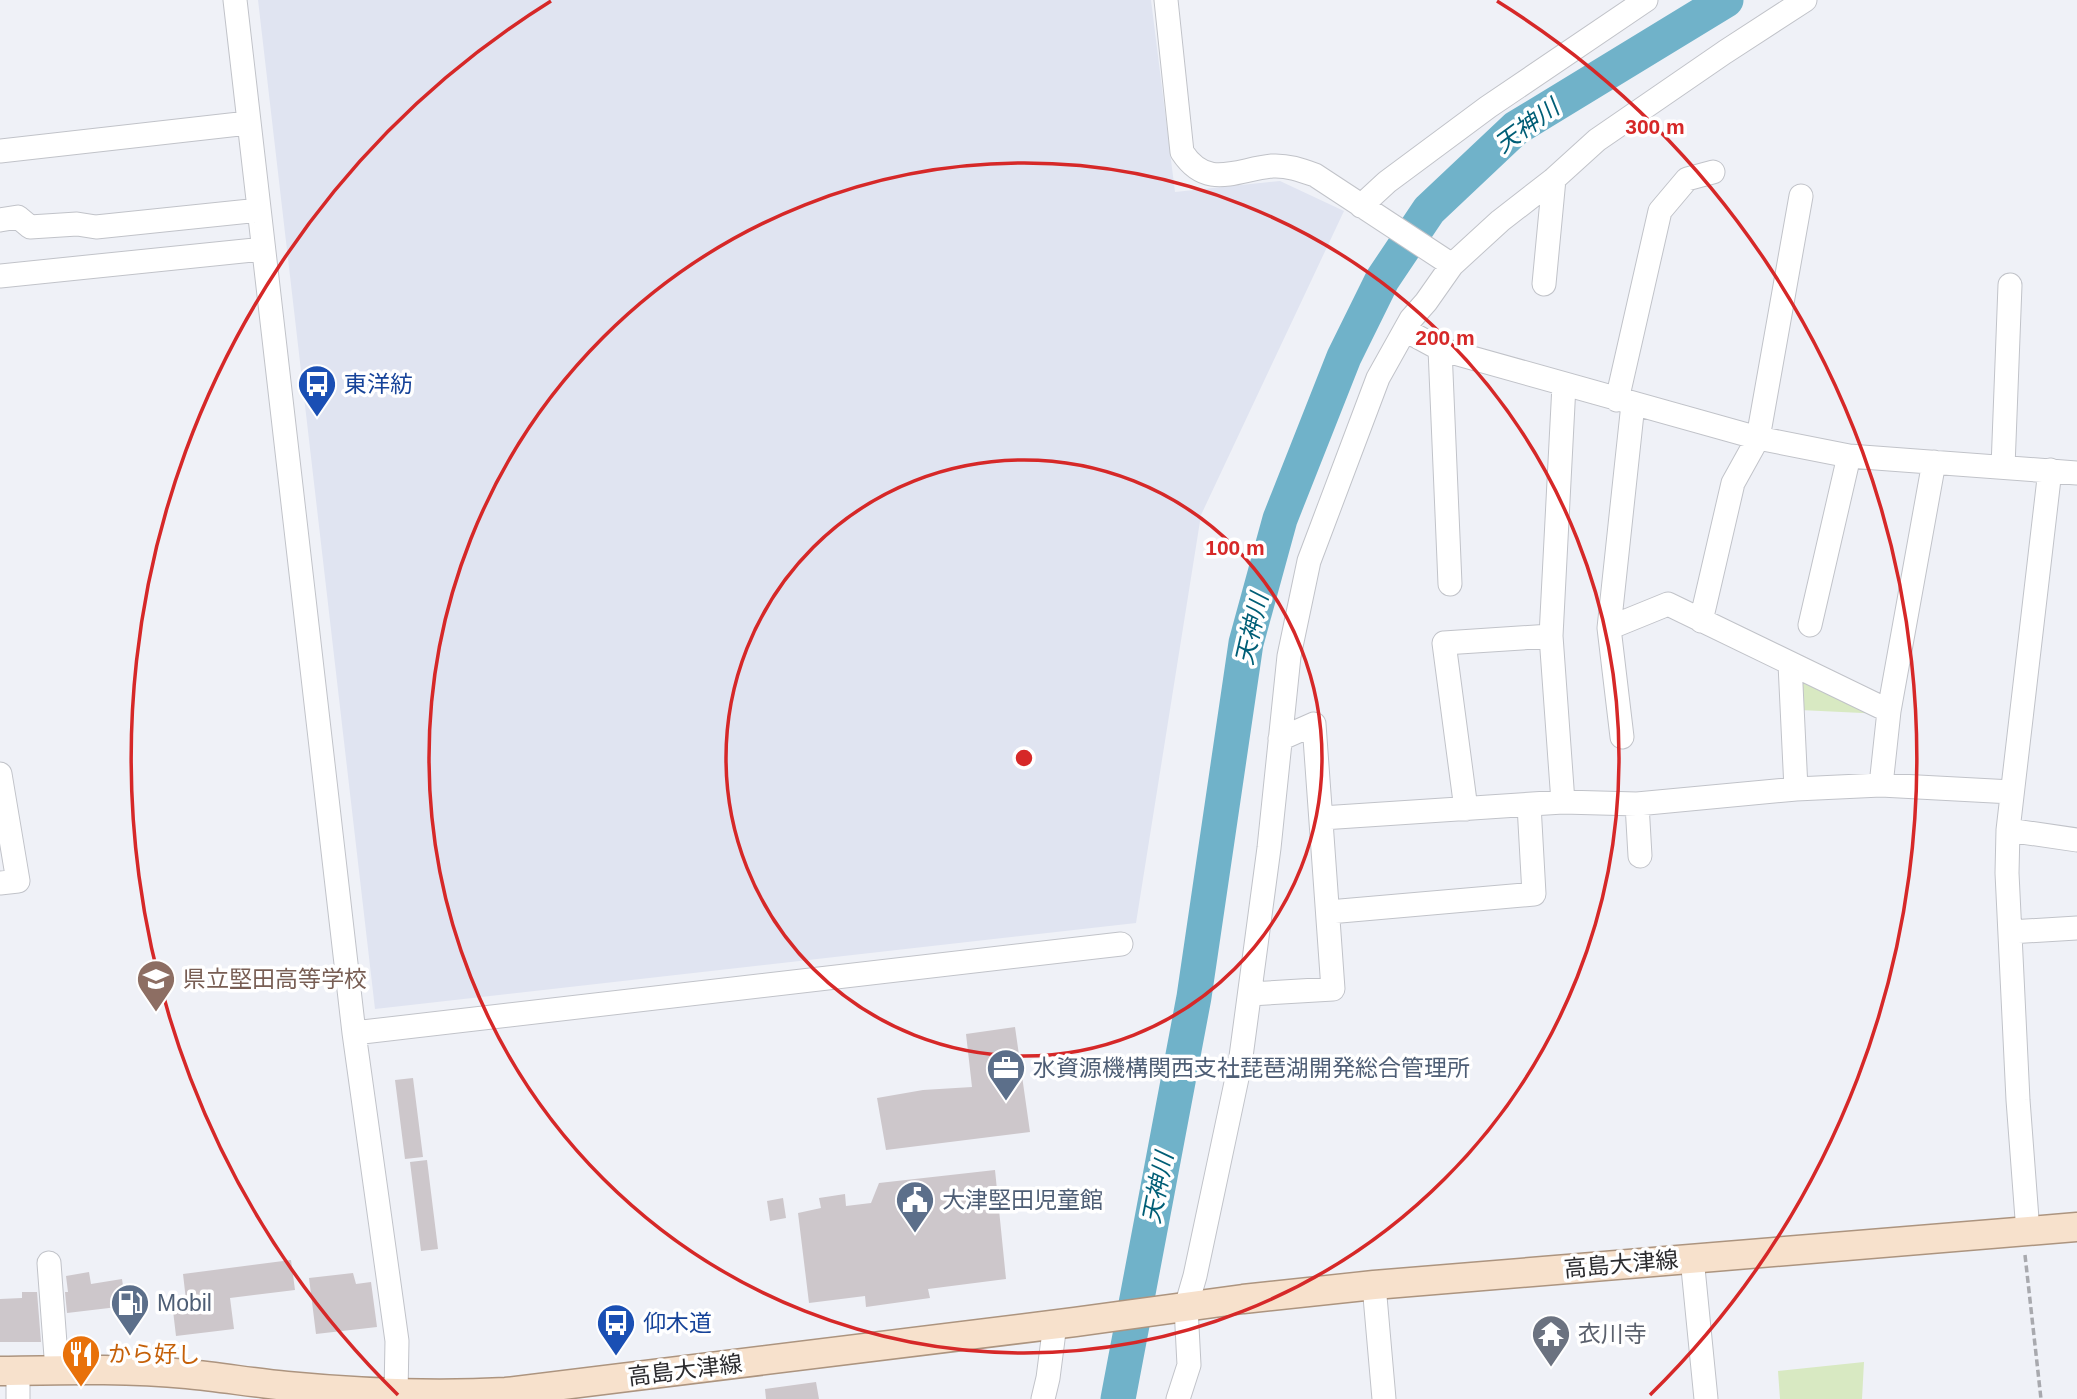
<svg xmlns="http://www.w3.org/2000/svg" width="2077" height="1399" font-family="Helvetica,'Noto Sans JP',sans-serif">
<rect width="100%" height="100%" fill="#eff1f7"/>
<!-- built -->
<path fill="#e0e4f1" d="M258,0H1151L1175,192L1280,181L1344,211L1201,515L1136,923L375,1009Z"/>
<!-- green -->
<path fill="#d8e9c2" d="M1797,674L1883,714L1800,710Z
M1864,1362L1862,1399H1780L1778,1371Z"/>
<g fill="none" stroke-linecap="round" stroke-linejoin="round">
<!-- river -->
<path stroke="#70b2c9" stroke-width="35" d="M1118,1399L1194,997L1246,643L1280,519L1344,357L1382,280L1429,210L1516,128L1726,0"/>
</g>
<!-- building -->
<path fill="#cdc7cb" d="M1015,1027L1030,1132L886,1150L877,1098L923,1090L972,1087L966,1034Z
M413,1078L423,1157L405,1159L395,1080Z
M427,1160L438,1249L421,1251L410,1162Z
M995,1170L1006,1279L928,1289L930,1298L866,1307L865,1296L809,1303L798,1213L821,1208L819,1198L845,1194L846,1206L871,1203L879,1183Z
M783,1198L786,1218L770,1221L767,1201Z
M291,1260L295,1290L230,1298L234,1329L176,1336L172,1302L186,1300L183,1274Z
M89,1272L91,1284L122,1279L126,1306L67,1313L65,1292H68L66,1276Z
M353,1273L356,1284L371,1282L377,1327L316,1334L309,1278Z
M22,1292H37L41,1342H0V1299L22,1298Z
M816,1382L819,1399H766L765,1389Z"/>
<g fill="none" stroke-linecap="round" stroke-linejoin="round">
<!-- minor casing -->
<g stroke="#c1c3c9" stroke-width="25">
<path id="minor" d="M235,0L354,1033L397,1341L396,1393
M1166,0L1182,152C1207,190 1235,170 1272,166C1287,165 1301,170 1315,175L1452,265
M0,151L248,123
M1361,206L1387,182L1488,107L1646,0
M0,220L18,217L30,227L77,224L96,227L259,210
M0,276L263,249
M1544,284L1554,179
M1405,330L1440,349L1758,438L1849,456L2077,473
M1440,349L1450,584
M1617,400L1660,211L1687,179L1713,172
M1633,404L1609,628L1668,604L1889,711
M2003,467L2010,285
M1701,621L1733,483L1758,438L1801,196
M1810,625L1849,456
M1609,628L1622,737
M1790,664L1796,789
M0,774L18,881L0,883
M1881,785L1889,711L1934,462
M1563,802L1551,636L1564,385
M1637,804L1640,856
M1466,809L1444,643L1551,636
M1322,818L1563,802L1637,804L1796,789L1881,785L2012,792
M2008,830L2077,840
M1329,912L1534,894L1529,805
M2010,932L2077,928
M1250,994L1333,989L1314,724L1280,739
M354,1033L1121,944
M2028,1232L2018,1100L2007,873L2008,830L2050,470
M1692,1258L1706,1399
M49,1263L57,1370
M1374,1285L1384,1399
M18,1371V1399
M1043,1399L1048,1378L1055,1324
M1178,1399L1189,1365L1186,1307L1195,1276L1240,1064L1269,848L1289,656L1309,561L1378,378L1411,319L1426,302L1452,265L1500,221L1554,179L1597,140L1725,52L1805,0"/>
</g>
<!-- major casing -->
<g stroke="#ac947f" stroke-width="31">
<path id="major" d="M0,1371C62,1370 125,1368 187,1374C220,1377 254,1383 287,1386C360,1393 434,1396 506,1392L1075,1322L1243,1299L1374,1285L2077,1227"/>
</g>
<!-- path -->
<path stroke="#a8a9ae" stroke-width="3.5" stroke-dasharray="7 3.5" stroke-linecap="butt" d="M2025,1255L2041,1399"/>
<!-- minor -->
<use href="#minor" stroke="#fff" stroke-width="23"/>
<!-- major -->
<use href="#major" stroke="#f7e1cc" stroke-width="28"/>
</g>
<!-- distance rings -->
<g fill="none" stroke="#d62828" stroke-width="3.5">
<circle cx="1024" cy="758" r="298"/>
<circle cx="1024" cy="758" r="595"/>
<path d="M398 1395A893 893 0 0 1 551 1M1497 1A893 893 0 0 1 1650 1395"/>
</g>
<!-- icons -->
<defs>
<g id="bus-pin" transform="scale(2.0125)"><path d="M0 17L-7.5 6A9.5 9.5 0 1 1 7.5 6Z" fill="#1a4fb4" stroke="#fff"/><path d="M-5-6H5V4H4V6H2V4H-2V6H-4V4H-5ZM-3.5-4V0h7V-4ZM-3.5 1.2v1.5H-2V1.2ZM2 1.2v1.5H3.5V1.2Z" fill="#fff"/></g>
<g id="school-pin" transform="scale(2.0125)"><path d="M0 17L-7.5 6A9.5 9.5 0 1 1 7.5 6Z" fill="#8d6e63" stroke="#fff"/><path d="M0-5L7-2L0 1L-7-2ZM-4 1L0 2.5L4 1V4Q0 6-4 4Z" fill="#fff"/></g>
<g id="office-pin" transform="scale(2.0125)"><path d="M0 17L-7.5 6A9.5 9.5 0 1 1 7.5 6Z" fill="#5c6f8a" stroke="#fff"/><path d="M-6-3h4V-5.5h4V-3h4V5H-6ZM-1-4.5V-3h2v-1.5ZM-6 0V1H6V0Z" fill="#fff"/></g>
<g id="civic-pin" transform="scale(2.0125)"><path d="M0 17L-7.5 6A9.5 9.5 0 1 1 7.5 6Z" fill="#5c6f8a" stroke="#fff"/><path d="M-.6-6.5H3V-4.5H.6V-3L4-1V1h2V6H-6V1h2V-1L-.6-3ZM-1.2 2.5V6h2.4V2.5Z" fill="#fff"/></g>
<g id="fuel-pin" transform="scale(2.0125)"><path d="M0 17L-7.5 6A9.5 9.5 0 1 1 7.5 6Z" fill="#5c6f8a" stroke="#fff"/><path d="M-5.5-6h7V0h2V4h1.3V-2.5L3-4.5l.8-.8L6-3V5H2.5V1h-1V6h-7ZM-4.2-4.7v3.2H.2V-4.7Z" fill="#fff"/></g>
<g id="temple-pin" transform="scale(2.0125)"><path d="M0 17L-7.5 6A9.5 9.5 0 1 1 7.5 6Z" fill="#6b7280" stroke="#fff"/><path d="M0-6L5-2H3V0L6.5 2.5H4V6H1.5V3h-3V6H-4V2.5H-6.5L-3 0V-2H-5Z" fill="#fff"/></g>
<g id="restaurant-pin" transform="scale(2.0125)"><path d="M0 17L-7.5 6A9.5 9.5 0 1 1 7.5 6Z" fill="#e8710a" stroke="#fff"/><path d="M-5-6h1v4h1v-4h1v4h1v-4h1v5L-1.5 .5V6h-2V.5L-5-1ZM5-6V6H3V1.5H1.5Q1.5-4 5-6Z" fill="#fff"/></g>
</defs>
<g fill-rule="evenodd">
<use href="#bus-pin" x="317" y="384"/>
<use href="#school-pin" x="156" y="979"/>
<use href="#office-pin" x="1006" y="1068"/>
<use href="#civic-pin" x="915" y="1200"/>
<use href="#fuel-pin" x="130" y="1303"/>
<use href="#bus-pin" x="616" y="1323"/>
<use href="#temple-pin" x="1551" y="1334"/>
<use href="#restaurant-pin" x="81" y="1354"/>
</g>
<g text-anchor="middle" stroke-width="7" stroke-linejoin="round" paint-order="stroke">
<!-- transit labels -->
<g font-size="23" fill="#164399" stroke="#fff" text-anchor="start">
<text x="344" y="392">東洋紡</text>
<text x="643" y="1331">仰木道</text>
</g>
<!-- education labels -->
<g font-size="23" fill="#785e54" stroke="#fff" text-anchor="start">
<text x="183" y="987">県立堅田高等学校</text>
</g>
<!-- service labels -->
<g font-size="23" fill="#4e5e75" stroke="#fff" text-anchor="start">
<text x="1033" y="1076">水資源機構関西支社琵琶湖開発総合管理所</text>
<text x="942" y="1208">大津堅田児童館</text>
<text x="157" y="1311">Mobil</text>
</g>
<!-- street labels -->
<g font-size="23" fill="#2b2b2e" stroke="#fff">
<text transform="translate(1621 1264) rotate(-5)" y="8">高島大津線</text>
<text transform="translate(685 1370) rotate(-7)" y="8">高島大津線</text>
</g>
<!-- worship labels -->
<g font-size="23" fill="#5b616d" stroke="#fff" text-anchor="start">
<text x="1578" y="1342">衣川寺</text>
</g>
<!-- food labels -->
<g font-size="23" fill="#c56008" stroke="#fff" text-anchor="start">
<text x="108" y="1362">から好し</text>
</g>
<!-- water labels -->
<g font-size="24" font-style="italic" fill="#005e76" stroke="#fff">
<text transform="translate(1527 126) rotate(-36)" y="8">天神川</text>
<text transform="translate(1252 629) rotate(-77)" y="8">天神川</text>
<text transform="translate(1158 1188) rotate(-79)" y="8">天神川</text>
</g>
</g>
<circle cx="1024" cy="758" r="10" fill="#d62828" stroke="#fff" stroke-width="3.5"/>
<g font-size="21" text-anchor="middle" font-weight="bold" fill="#d62828" stroke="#fff" stroke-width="7" stroke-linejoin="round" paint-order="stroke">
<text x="1655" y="134">300 m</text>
<text x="1445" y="345">200 m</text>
<text x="1235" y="555">100 m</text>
</g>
</svg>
